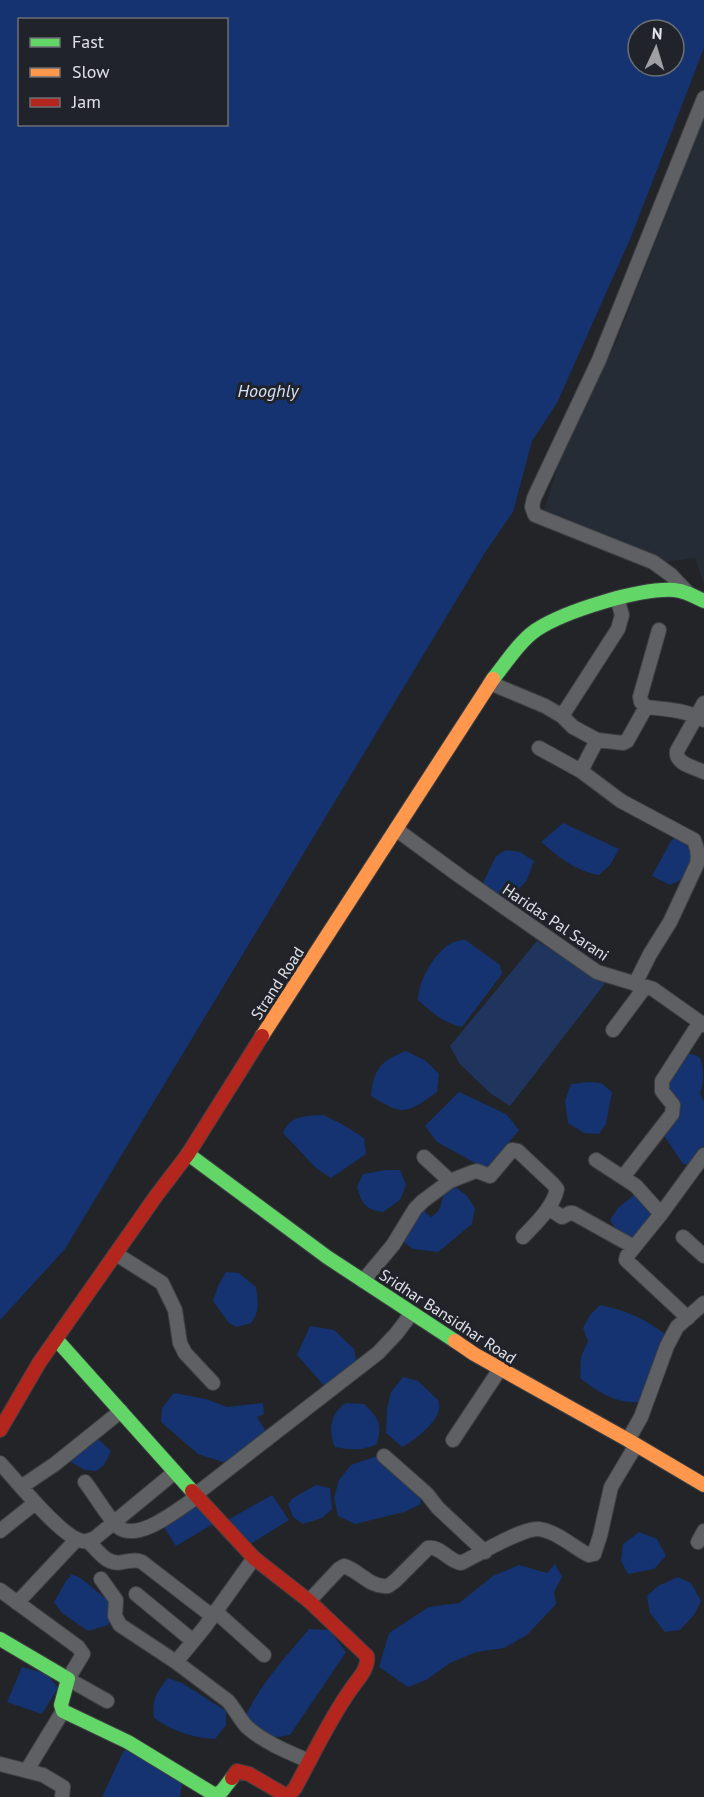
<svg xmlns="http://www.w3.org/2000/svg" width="704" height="1797" font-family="'PT Sans',sans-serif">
<rect width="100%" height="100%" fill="#222428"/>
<!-- built -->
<path fill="#262c36" d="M704,117V584L695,558L665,562L544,510L559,463L617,340Z"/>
<!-- green -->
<path fill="#20355e" d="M537,941L606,982L510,1106L490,1093L459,1063L450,1046Z"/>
<!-- water -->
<path fill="#143370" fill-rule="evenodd" d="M0,0H704V48L631,237L557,403L532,441L513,512L486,551L65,1249L0,1320ZM20,20H226V124H20ZM638,30H674V66H638Z
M563,823L619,849L610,865L599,875C575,871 559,857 541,842Z
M679,834L690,840C696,862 694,876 670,885L652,876L671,841Z
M506,850L520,852L534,861L527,880L508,901L483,883L496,856Z
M464,939L500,965L502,974L462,1027C442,1022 434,1014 418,1000C418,982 434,953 450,944C454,941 460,941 464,939Z
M406,1051L426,1061L439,1074L437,1092C407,1113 404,1117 371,1096C373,1069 382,1060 406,1051Z
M686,1053C691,1054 697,1055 700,1058C704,1066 704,1084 700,1093L704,1102V1146L689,1165L683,1164L663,1134L680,1106L664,1085Z
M588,1082L601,1083L612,1092L606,1124L599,1134L584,1133L568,1123L565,1101L571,1084Z
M459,1092L506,1114L519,1130L486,1169L437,1142L425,1126Z
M323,1115L342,1124L364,1138L366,1154L331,1178L316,1168L283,1133C290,1115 306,1116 323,1115Z
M386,1170H400L406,1185L400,1200L383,1212C365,1210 362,1203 357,1187L363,1174Z
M454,1186L467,1196L475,1208L472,1224L438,1252L413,1249L400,1239L417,1205L431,1217C444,1209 439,1202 446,1192C448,1189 451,1188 454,1186Z
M635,1194L655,1213L632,1240L620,1235L610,1220L618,1208Z
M226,1272L239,1273L256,1287C258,1301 260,1312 251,1323L237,1327L229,1323L213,1301L219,1284Z
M600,1305C627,1311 644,1318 666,1335L643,1402C616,1404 601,1394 580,1378L581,1357L588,1341L583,1328L590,1315Z
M310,1326L334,1330L354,1349L357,1365L327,1389L297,1355Z
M403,1377L418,1381L438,1400C438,1403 440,1406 439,1409C437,1423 414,1441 402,1447L386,1433L387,1409L391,1392Z
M174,1393L206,1399L227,1407L263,1403L264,1414L257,1417L267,1433L226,1463L198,1454L161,1422L162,1408Z
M346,1403L364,1404C379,1418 382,1424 377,1444C362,1451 351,1450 335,1447C328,1432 330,1412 346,1403Z
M78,1438L98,1439L111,1451L104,1465L96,1471L85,1470L65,1459L68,1445Z
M377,1456L419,1491L421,1504L404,1512L355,1524L338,1516L334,1498L339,1480L351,1465Z
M316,1485L330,1488L332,1509L322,1518L303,1524L293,1517L288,1504L293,1498Z
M272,1495L289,1520L247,1546L226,1521Z
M194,1501L213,1524L176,1546L160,1521Z
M639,1532L657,1539L666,1556L654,1569L628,1574L621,1561L623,1544Z
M555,1564L562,1577L554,1592L556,1604L527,1635L504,1648L476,1652L450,1663L426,1680L408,1687L379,1667L389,1633L429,1607L459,1603L493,1576L519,1565L547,1573Z
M72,1574L82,1579L111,1603L112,1614L108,1625L88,1631L62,1613L54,1602L66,1581Z
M678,1577L691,1583L701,1601L694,1615L680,1630L665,1632L650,1613L647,1596L658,1586Z
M309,1629L329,1630L346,1652L290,1735L273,1738L244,1720C258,1686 286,1657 309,1629Z
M22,1667L47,1674L58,1688L42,1714L7,1702Z
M168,1678L182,1683L226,1711V1725L215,1739C193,1738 172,1731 154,1718C151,1701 157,1691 168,1678Z
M124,1750L134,1752L182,1783L180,1797H102Z"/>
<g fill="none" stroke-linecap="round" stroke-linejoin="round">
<!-- street casing -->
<g stroke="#3e4043" stroke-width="16">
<path id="street" d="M688,593L671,575L653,562L535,515L532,507L534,498L599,360L704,98
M490,683L545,706L562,716L573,727L597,740L581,771
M704,703L677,751C675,764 694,767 704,772
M646,707L641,702L640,697L659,630
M562,716L618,629L622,615L617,598
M597,740L623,743L627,741L646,707C665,709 686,710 704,720
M539,748L581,771L621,801L694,840C697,848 699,854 697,864L670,922L650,954L635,984
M397,830L461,877L597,972L653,989L704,1025
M613,1030L645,987
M424,1157L450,1181
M596,1160L636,1186L661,1214L627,1256L626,1260L688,1318
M623,1177L672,1114L673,1105L662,1091V1081L700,1022
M548,1208L562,1217L570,1213H573L634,1247
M661,1214L704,1155
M683,1237L704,1256
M116,1254L162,1283L175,1310L180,1343L185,1353L213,1383
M363,1281L393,1245L415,1209L423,1201L450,1181L473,1172L477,1171L490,1176L512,1150L518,1151L553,1184L557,1189C553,1208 535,1224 523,1237
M453,1440L500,1369
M628,1440L641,1417L667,1346L677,1327L704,1303
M384,1456L427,1494L438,1508L485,1552
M0,1463C16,1480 61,1537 82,1541C87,1542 91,1540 95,1538L175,1472
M85,1482C93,1492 109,1519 118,1527C139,1543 179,1508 197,1497
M21,1487L55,1464L121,1411
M195,1495L378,1353L396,1334L412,1313
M0,1531L35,1503
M88,1541C98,1551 107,1566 123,1562C131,1561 135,1559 142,1562L212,1616
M698,1542L704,1531
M101,1579L116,1600L115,1616L120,1625L176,1662L228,1701C235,1709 240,1720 247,1727C265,1743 288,1752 309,1761
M0,1590L78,1647L83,1654L68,1679L107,1701
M136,1594L193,1641
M309,1601L339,1569L344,1566C360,1571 370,1588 388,1586L395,1581L428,1548C441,1546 448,1561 461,1563C478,1555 523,1527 539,1529C555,1531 571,1545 585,1553L589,1555L594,1554L600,1536L611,1487L636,1445
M17,1603L77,1539
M215,1611L264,1655
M176,1662L204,1628L254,1558
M0,1764L43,1775L63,1787L62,1797
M27,1770L63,1711"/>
</g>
<!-- fast casing -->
<g stroke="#3e4043" stroke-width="16">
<path id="fast" d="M493,679C506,663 519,642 536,630C565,611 639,588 674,590C685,591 694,596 704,601
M188,1154L327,1257L455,1341
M56,1339L192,1491
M0,1639L68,1679L61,1705L63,1711L128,1742L215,1795L222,1791L232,1778"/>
</g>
<!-- slow casing -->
<g stroke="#3e4043" stroke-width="16">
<path id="slow" d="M262,1036L493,679
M455,1341L474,1354L628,1440L704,1485"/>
</g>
<!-- jam casing -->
<g stroke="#3e4043" stroke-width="16">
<path id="jam" d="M0,1430L39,1363L156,1196L188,1154L262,1036
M192,1491L254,1558L309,1601L367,1656C369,1668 358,1679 351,1689C329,1720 313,1755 295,1788L290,1794L285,1795L249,1774L237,1771L232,1778"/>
</g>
<!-- street -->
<use href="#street" stroke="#5e6063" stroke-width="14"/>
<!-- fast -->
<use href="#fast" stroke="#63d668" stroke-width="14"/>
<!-- slow -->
<use href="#slow" stroke="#ff974d" stroke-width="14"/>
<!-- jam -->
<use href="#jam" stroke="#b3261e" stroke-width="14"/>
</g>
<g text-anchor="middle" stroke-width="6" stroke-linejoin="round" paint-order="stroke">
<!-- street labels -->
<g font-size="16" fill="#e0e2e7" stroke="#20232a">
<text transform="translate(556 922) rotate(34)" y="6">Haridas Pal Sarani</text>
<text transform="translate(277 983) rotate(-57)" y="6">Strand Road</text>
<text transform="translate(448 1316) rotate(33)" y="6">Sridhar Bansidhar Road</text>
</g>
<!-- water labels -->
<g font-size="18" font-style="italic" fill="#d6e2f6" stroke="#20232a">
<text x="268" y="397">Hooghly</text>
</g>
</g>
<!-- legend -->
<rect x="18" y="18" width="210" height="108" fill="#20232a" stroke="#6d6f76" stroke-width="1.5"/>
<rect x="30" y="38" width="30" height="9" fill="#63d668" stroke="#6d6f76" stroke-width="1.5"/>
<text x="72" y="48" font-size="18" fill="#e0e2e7">Fast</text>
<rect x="30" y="68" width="30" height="9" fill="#ff974d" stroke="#6d6f76" stroke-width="1.5"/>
<text x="72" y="78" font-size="18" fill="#e0e2e7">Slow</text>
<rect x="30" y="98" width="30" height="9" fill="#b3261e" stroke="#6d6f76" stroke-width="1.5"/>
<text x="72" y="108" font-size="18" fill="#e0e2e7">Jam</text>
<!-- north arrow -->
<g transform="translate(656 48) rotate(4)"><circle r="28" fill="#20232a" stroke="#6d6f76" stroke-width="1.5"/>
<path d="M0-4.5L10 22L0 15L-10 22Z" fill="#9ea0a4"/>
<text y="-9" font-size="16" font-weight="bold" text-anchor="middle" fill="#e0e2e7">N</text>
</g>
</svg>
